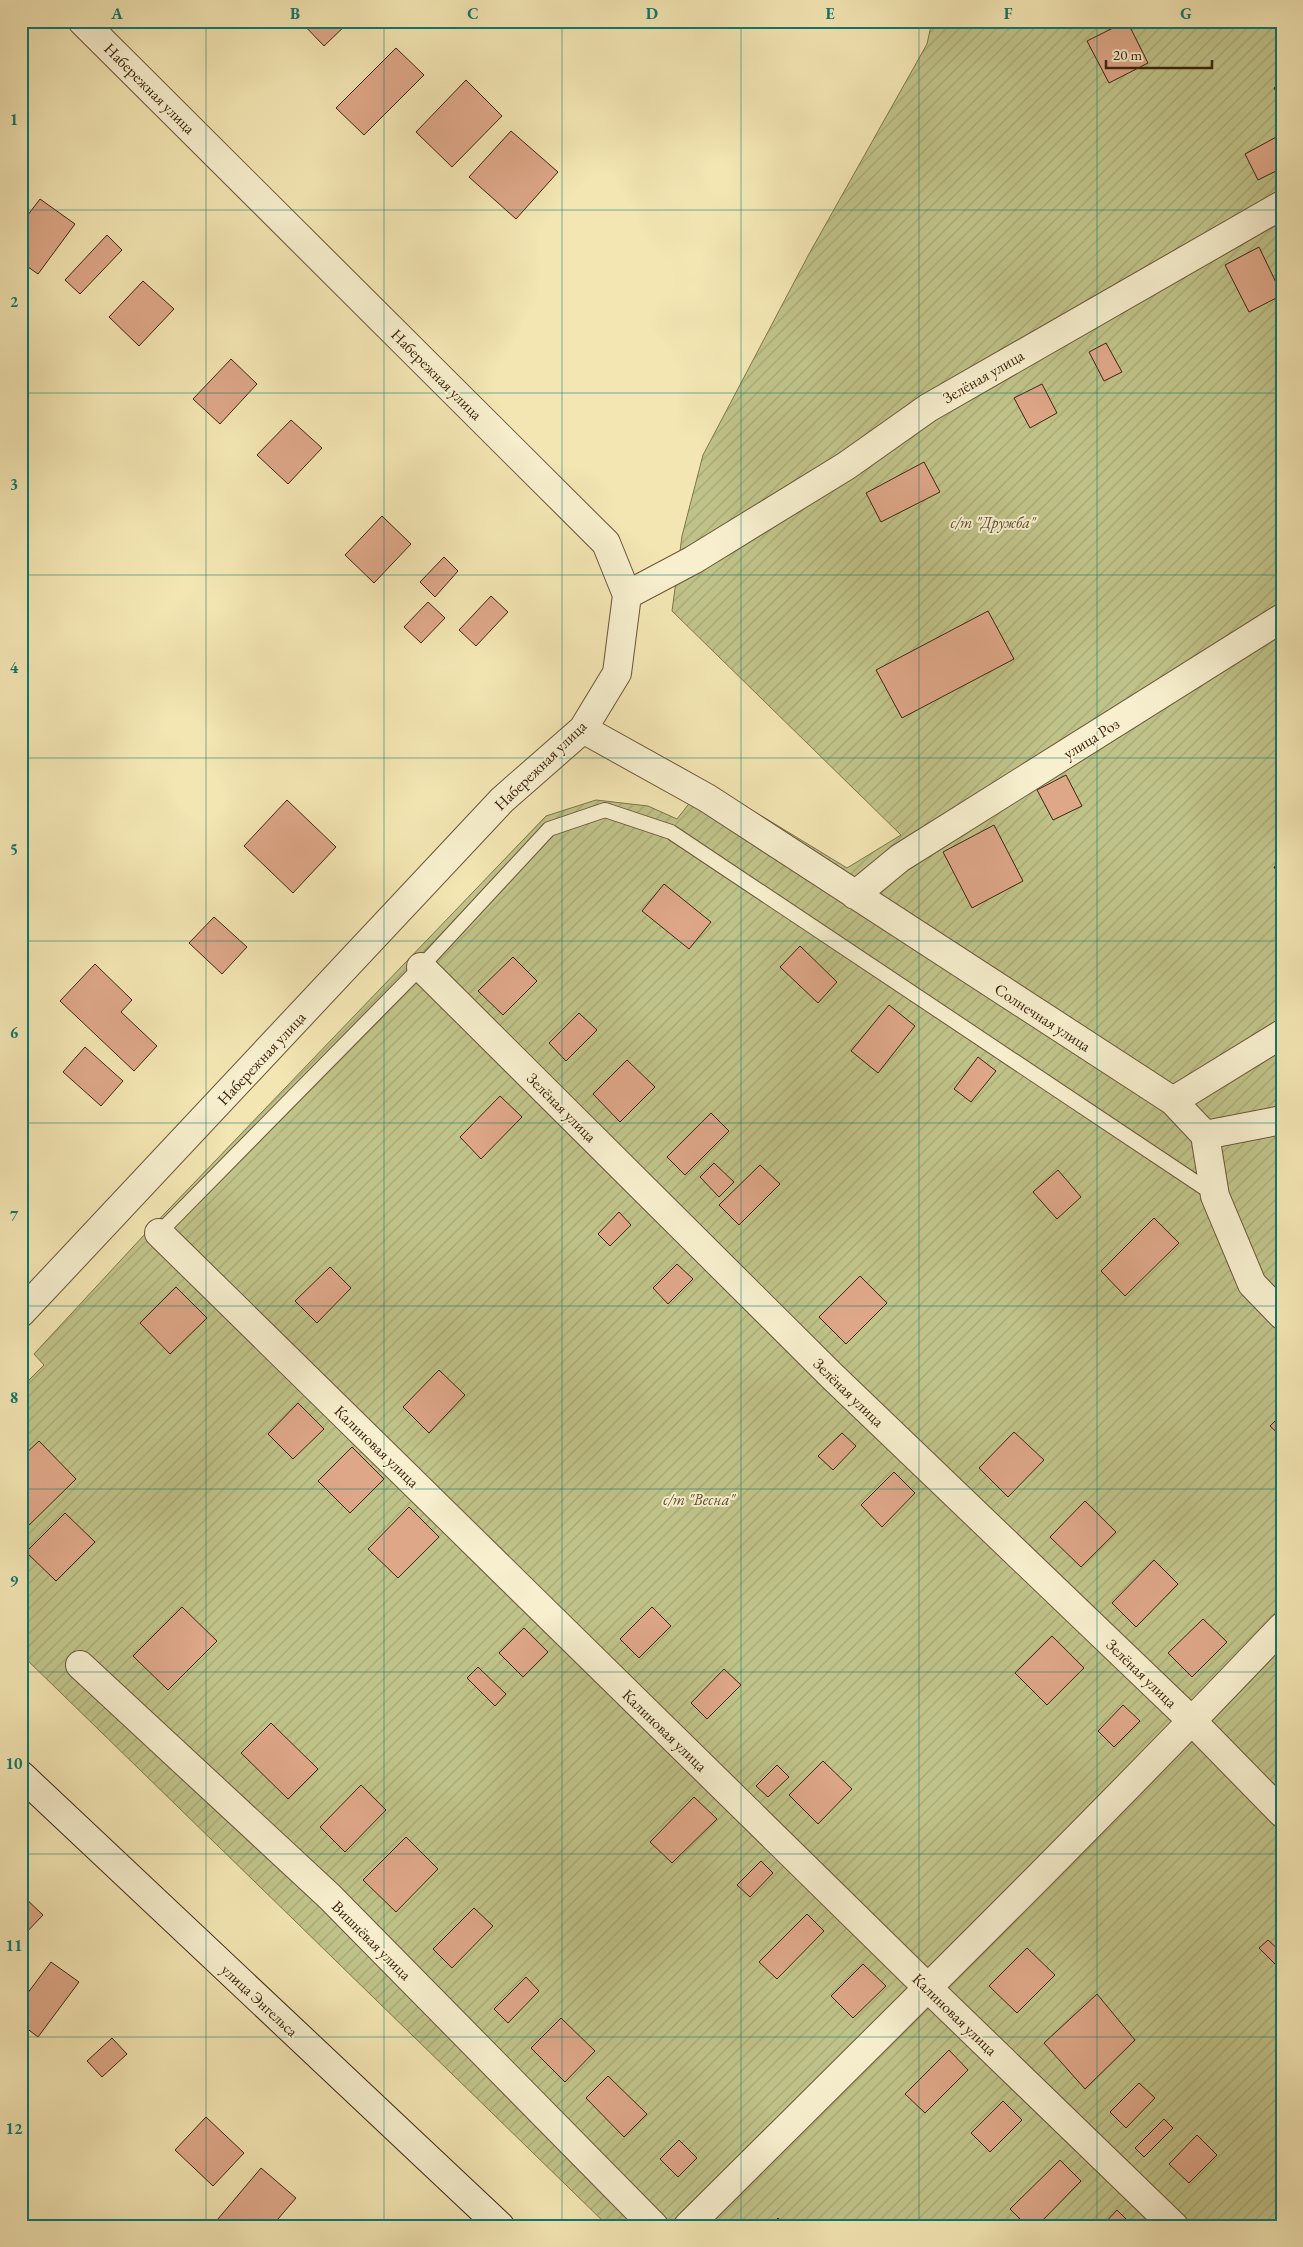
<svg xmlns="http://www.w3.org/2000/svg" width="1303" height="2247" font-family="'EB Garamond',serif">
<defs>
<pattern id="garden-furrows" width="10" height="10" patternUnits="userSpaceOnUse" patternTransform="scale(1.25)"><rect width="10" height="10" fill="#c0c389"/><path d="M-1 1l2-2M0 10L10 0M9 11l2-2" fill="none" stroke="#a6a775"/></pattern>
</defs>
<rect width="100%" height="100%" fill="#f3e6b3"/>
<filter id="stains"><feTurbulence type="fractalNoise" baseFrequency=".004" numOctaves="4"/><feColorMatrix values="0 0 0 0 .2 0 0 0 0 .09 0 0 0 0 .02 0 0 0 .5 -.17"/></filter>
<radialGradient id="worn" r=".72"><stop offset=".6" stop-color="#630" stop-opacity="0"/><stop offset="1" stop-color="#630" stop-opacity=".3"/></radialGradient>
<!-- garden -->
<path fill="url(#garden-furrows)" stroke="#7f744c" d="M932,21H1282V2226H608L21,1654V1388L44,1365L34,1354L145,1234L546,816L596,800L648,806L677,819L706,782L847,868L901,835L672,611L682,536L703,455L809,254L927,44Z"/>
<!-- building -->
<path fill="#dea788" stroke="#3e2510" d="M300,21H350L324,46Z
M1127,21L1148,63L1109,83L1087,41Z
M396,48L424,75L364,135L336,108Z
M466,80L502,116L452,167L416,132Z
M1282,84V102L1274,88Z
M511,131L558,172L516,219L469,177Z
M1280,135L1282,139V168L1258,180L1245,154Z
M40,199L75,224L38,274L21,262V224Z
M107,235L122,250L80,294L65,280Z
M1259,247L1282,295L1249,312L1225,265Z
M143,281L174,309L139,346L109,317Z
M1106,343L1122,372L1104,381L1089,352Z
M231,359L257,384L220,424L193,399Z
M1042,384L1057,413L1030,428L1014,398Z
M291,420L322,448L288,484L257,455Z
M924,462L940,492L881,522L866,493Z
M382,516L411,544L374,583L345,555Z
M444,557L458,571L435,597L420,582Z
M491,596L508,612L476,646L459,630Z
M428,602L445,618L421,643L404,627Z
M988,611L1014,659L902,718L876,670Z
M1066,775L1082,806L1053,820L1037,790Z
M287,800L336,847L293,893L244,846Z
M994,825L1023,881L972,908L943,852Z
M1282,863V880L1274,867Z
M664,884L711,922L689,949L642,911Z
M214,917L247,947L222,974L189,943Z
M800,946L837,982L818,1003L780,967Z
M513,957L537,981L503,1015L478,991Z
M95,964L132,1000L121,1012L157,1046L134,1071L60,1001Z
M889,1005L915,1026L878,1073L851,1051Z
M579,1013L597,1030L566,1061L549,1043Z
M85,1047L123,1081L101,1106L63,1072Z
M978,1057L996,1071L971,1102L954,1089Z
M627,1060L655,1087L620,1122L593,1094Z
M500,1096L522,1117L481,1159L460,1137Z
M711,1113L729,1131L685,1175L667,1157Z
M714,1163L734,1182L719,1197L700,1177Z
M760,1165L780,1184L739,1225L719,1205Z
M1058,1170L1081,1197L1057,1219L1033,1192Z
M619,1212L631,1225L610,1246L598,1234Z
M1154,1218L1179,1243L1125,1296L1101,1271Z
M677,1264L693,1279L668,1304L653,1288Z
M330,1267L351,1288L317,1323L295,1301Z
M860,1276L887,1303L846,1344L819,1317Z
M176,1287L207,1318L170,1354L140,1323Z
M439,1370L465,1395L429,1433L403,1407Z
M298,1403L324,1429L293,1459L268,1434Z
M1282,1414V1437L1270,1426Z
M1014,1432L1044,1460L1008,1497L979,1468Z
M842,1433L856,1446L833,1470L818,1456Z
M39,1441L76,1479L21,1533V1458Z
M352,1447L384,1479L350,1513L318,1481Z
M894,1472L915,1493L882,1527L861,1505Z
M1085,1501L1116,1532L1081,1567L1050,1537Z
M409,1507L439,1537L398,1578L368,1549Z
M65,1513L95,1542L56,1581L26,1552Z
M1154,1560L1178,1584L1136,1627L1112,1603Z
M182,1607L217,1641L168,1690L133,1656Z
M652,1607L671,1626L639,1658L620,1639Z
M1203,1619L1227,1642L1192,1677L1168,1653Z
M524,1628L548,1652L523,1677L499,1653Z
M1052,1636L1084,1668L1047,1705L1015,1673Z
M478,1667L506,1694L495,1706L467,1678Z
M724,1669L741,1685L707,1719L691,1703Z
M1123,1705L1140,1721L1114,1747L1098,1731Z
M271,1723L318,1769L288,1799L241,1753Z
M823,1761L852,1789L818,1824L789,1795Z
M777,1765L789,1777L768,1797L756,1786Z
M361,1785L386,1810L345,1852L320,1827Z
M694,1797L717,1819L672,1863L650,1842Z
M406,1837L438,1869L396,1912L363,1880Z
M761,1861L773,1873L750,1897L737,1885Z
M21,1894L43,1915L21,1938Z
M474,1908L493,1926L452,1968L433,1949Z
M807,1914L824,1931L777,1979L759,1962Z
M1268,1940L1282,1953V1971L1259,1948Z
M1027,1948L1055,1975L1017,2013L989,1986Z
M51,1962L79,1982L38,2037L21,2024V2002Z
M863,1964L886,1986L853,2018L831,1996Z
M526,1977L539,1991L508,2023L494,2009Z
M1097,1994L1135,2040L1085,2089L1044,2043Z
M561,2018L595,2051L565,2082L531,2048Z
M112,2038L127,2054L102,2077L87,2061Z
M949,2050L968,2070L925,2113L905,2094Z
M608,2076L647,2114L624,2137L586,2098Z
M1139,2083L1155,2098L1126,2128L1110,2112Z
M1003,2101L1022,2120L990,2152L971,2133Z
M206,2117L244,2153L213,2186L175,2150Z
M1164,2119L1173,2128L1144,2157L1135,2148Z
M1197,2135L1217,2155L1189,2183L1169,2164Z
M679,2140L697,2158L678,2177L660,2159Z
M1060,2160L1081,2181L1037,2226H1027L1010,2209Z
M261,2168L296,2198L272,2226H212Z
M1117,2210L1133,2226H1102Z
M778,2218L785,2226H770Z"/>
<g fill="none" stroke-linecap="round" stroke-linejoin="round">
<!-- lane casing -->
<g stroke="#6b5539" stroke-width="16">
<path id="lane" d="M159,1233L421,967L549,829L605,810L671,832L1215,1195"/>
</g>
<!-- street casing -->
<g stroke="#6b5539" stroke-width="30">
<path id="street" d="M627,595L693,560L846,466L928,408L1282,205
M583,729L707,798L1173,1101L1205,1135L1215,1196L1252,1284L1282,1315
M855,895L900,858L1282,618
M421,967L832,1376L1192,1721L1282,1813
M1173,1101L1282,1034
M1205,1135L1282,1120
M159,1233L928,1988L1174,2226
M21,1313L502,800L583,729L617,673L627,595L606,543L82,21
M80,1665L329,1896L654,2226
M688,2226C887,2028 1088,1831 1282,1627"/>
</g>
<!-- secondary casing -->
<g stroke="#3e2510" stroke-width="30">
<path id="secondary" d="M21,1775L500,2226"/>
</g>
<!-- lane -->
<use href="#lane" stroke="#f7efce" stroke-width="14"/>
<!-- street -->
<use href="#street" stroke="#f7efce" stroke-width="28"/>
<!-- secondary -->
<use href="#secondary" stroke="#f7efce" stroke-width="28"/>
</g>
<!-- grid -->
<path fill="none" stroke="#0f766e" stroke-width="1" stroke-opacity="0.55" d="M206,21V2226M384,21V2226M562,21V2226M741,21V2226M919,21V2226M1097,21V2226M21,210H1282M21,393H1282M21,575H1282M21,758H1282M21,941H1282M21,1123H1282M21,1306H1282M21,1489H1282M21,1672H1282M21,1854H1282M21,2037H1282"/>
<g text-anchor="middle" stroke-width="4" stroke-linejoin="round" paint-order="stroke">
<!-- street labels -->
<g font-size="16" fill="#3e2510" stroke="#f7efce">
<text transform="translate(150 88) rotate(45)" y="6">Набережная улица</text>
<text transform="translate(437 374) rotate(45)" y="6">Набережная улица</text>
<text transform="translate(983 376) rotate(-30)" y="6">Зелёная улица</text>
<text transform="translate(1091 738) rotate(-32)" y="6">улица Роз</text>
<text transform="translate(540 765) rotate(-44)" y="6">Набережная улица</text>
<text transform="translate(1043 1017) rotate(33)" y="6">Солнечная улица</text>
<text transform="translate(261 1058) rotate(-47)" y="6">Набережная улица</text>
<text transform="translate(562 1107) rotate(45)" y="6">Зелёная улица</text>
<text transform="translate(849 1392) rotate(44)" y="6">Зелёная улица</text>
<text transform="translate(377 1446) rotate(44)" y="6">Калиновая улица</text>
<text transform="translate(1142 1673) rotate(44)" y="6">Зелёная улица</text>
<text transform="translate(665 1730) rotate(44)" y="6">Калиновая улица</text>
<text transform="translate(372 1940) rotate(45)" y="6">Вишнёвая улица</text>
<text transform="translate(260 2000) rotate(43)" y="6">улица Энгельса</text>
<text transform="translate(955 2014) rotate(44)" y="6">Калиновая улица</text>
</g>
<!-- park labels -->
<g font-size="16" font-style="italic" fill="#5e4c2e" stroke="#f7efce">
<text x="993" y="528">с/т "Дружба"</text>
<text x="699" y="1505">с/т "Весна"</text>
</g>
</g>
<!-- margin -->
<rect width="1303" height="2247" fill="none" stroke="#f3e6b3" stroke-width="55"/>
<!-- scale -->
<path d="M1106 60v8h106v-8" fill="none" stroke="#3e2510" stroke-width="2.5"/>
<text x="1113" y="60" font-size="15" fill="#3e2510" stroke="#f7efce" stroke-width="4" paint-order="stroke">20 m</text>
<rect x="28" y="28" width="1248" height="2192" fill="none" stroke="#0f766e" stroke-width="2"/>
<g font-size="16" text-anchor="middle" font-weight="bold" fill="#0f766e">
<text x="117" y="19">A</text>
<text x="295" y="19">B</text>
<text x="473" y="19">C</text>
<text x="652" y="19">D</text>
<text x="830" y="19">E</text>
<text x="1008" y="19">F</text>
<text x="1186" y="19">G</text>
<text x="14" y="125">1</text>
<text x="14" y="307">2</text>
<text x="14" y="490">3</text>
<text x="14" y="673">4</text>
<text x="14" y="855">5</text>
<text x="14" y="1038">6</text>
<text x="14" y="1221">7</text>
<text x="14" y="1403">8</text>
<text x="14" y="1586">9</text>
<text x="14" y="1769">10</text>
<text x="14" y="1951">11</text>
<text x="14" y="2134">12</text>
</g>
<rect width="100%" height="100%" filter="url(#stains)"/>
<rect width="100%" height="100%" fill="url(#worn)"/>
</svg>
